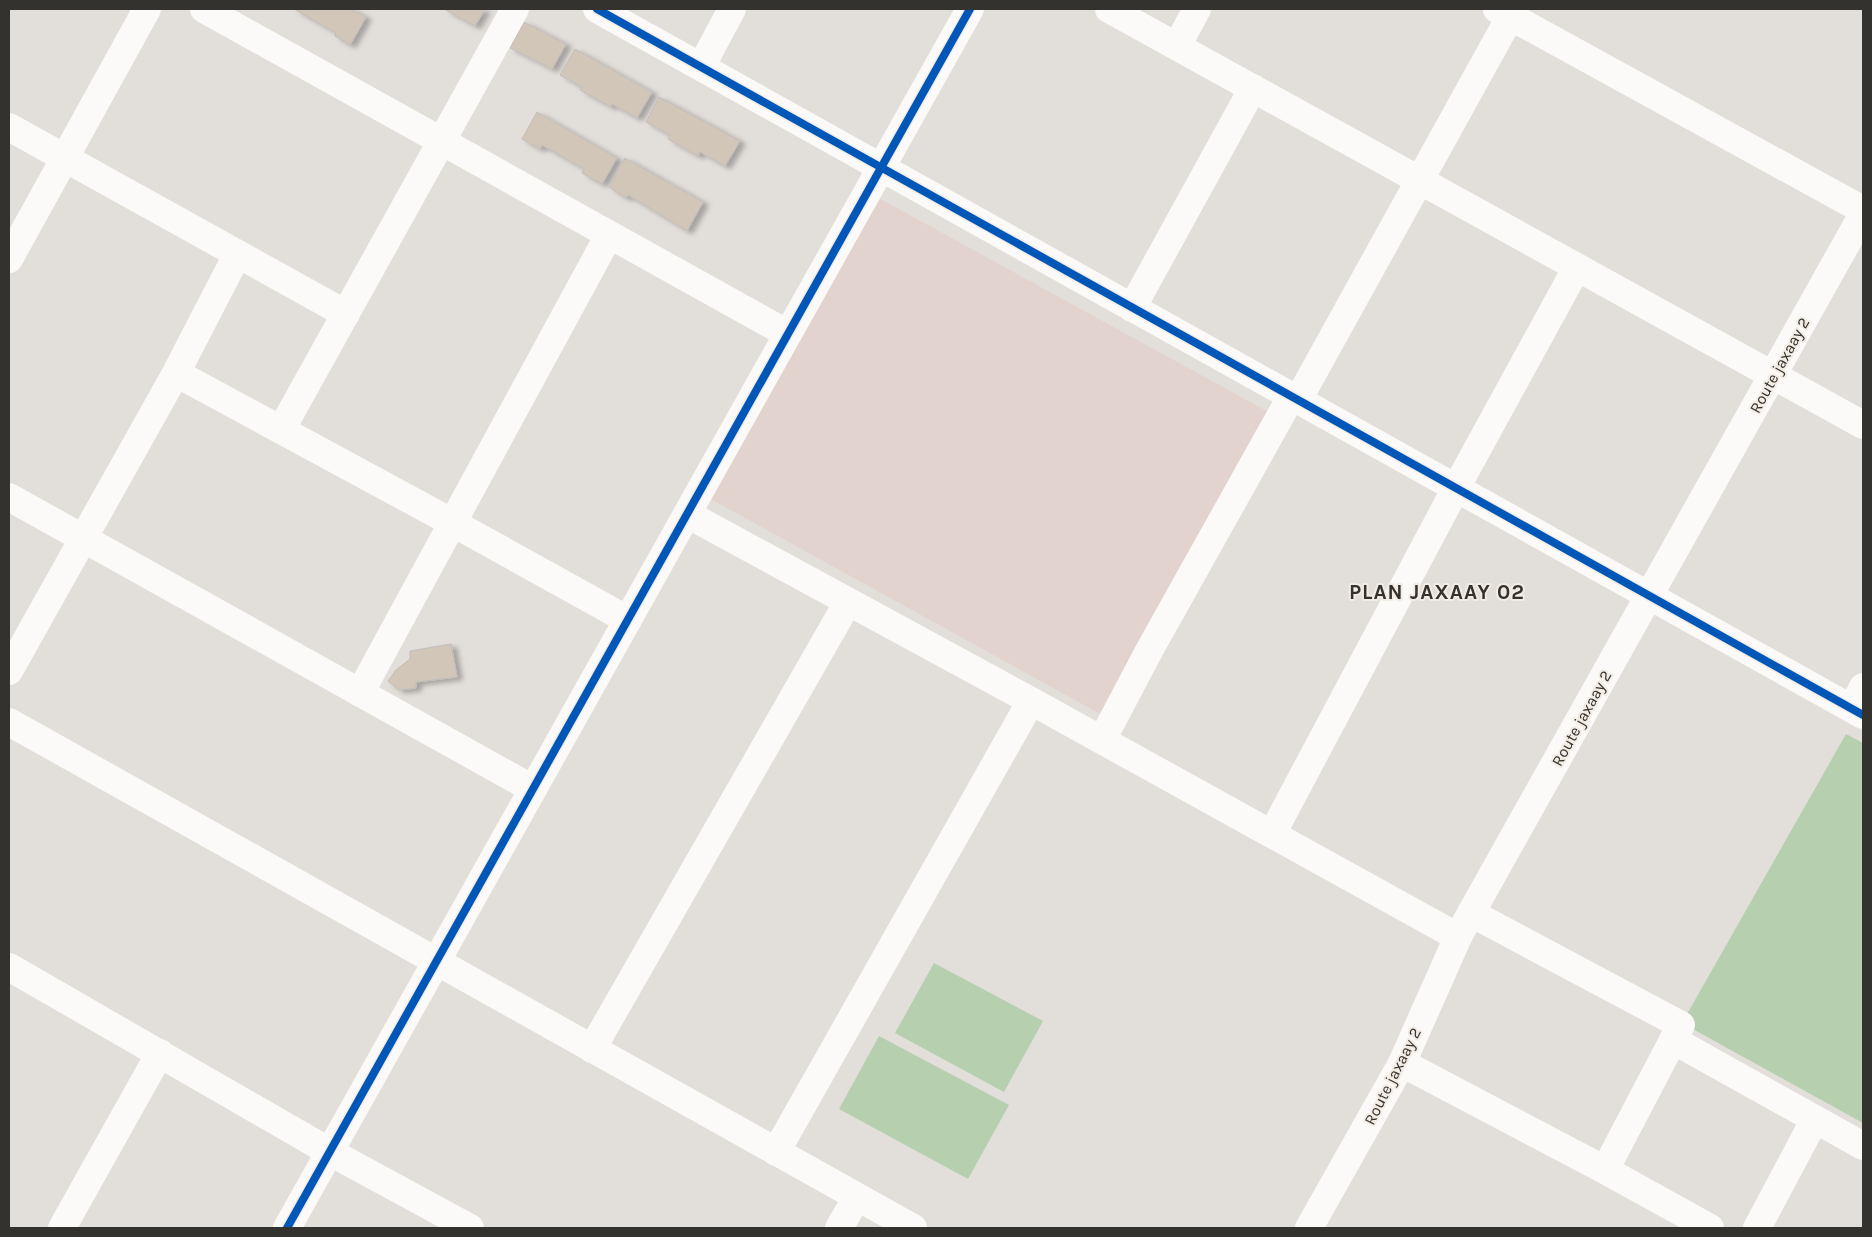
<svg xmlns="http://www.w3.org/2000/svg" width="1872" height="1237" font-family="Karla,sans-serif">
<defs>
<filter id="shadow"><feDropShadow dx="5.5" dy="3" stdDeviation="2.5" flood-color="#0004"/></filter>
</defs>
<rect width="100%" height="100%" fill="#e2deda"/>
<!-- education -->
<path fill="#e2d3cf" d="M875,196L1274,415L1106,717L707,497Z"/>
<!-- green -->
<path fill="#b6cfaf" d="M1846,734L1863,743V1123L1682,1023Z
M934,963L1043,1021L1004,1092L895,1033Z
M879,1036L1009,1105L968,1179L839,1109Z"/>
<!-- building -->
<path fill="#d1c6b8" stroke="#c0bdba" filter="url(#shadow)" d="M294,9H351L366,17L350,45L335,36L336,33Z
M444,9H485L475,26Z
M524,22L566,44L552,69L510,48Z
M575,49L652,92L637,118L612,104L611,107L580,90L582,87L560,75Z
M659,97L740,141L725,166L700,152L698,156L668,139L670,135L646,122Z
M537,112L617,158L602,184L582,173L584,169L542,145L540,149L522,139Z
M625,158L703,202L687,231L628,195L626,198L609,187Z
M451,644L457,677L416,682V688L399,690L388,681L396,670L410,659V651Z"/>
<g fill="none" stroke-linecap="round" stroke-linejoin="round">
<!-- minor -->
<path stroke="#fbfaf9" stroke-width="28" d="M204,9L788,334
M597,9L1863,715
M1109,9L1863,425
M1497,9L1863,210
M1177,46L1197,9
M701,67L732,9
M9,127L346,314
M9,259L147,9
M1132,308L1253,88
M176,373L453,523L628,620
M1298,400L1510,17
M281,430L515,9
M9,497L533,789
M687,514L1031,701L1458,937
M9,671L176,373L237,255
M360,693L609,235
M1852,709L1863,687
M9,722L913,1228
M1102,740L1150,649L1291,397
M1272,834L1456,488L1577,267
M1471,913L1681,1025L1605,1170
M9,967L330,1152L470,1228
M1673,1040L1863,1146
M592,1049L848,602
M1402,1063L1605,1170L1710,1228
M776,1152L1031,701
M62,1228L160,1053
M287,1228L970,9
M839,1228L857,1197
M1757,1228L1815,1119"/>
<!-- tertiary -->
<path stroke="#fbfaf9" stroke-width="28" d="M1309,1228L1402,1063L1458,937L1471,913L1863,214"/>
<!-- cycleway casing -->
<g stroke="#f2ece4" stroke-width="11">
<path id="cycleway" d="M597,9L1863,715
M287,1228L970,9"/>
</g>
<!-- cycleway -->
<use href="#cycleway" stroke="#0057b8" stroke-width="8"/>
</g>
<g text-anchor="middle" stroke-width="4" stroke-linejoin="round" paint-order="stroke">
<!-- street labels -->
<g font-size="16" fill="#34322e" stroke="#f2ece4">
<text transform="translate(1779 365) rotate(-61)" y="6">Route jaxaay 2</text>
<text transform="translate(1581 718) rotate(-61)" y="6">Route jaxaay 2</text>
<text transform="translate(1392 1076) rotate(-63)" y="6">Route jaxaay 2</text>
</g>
<!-- district labels -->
<g font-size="21" font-weight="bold" letter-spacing="1" fill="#34322e" stroke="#f2ece4">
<text x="1437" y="599">PLAN JAXAAY 02</text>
</g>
</g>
<!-- border -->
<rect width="1872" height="1237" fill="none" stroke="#34322e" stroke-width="20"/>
</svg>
